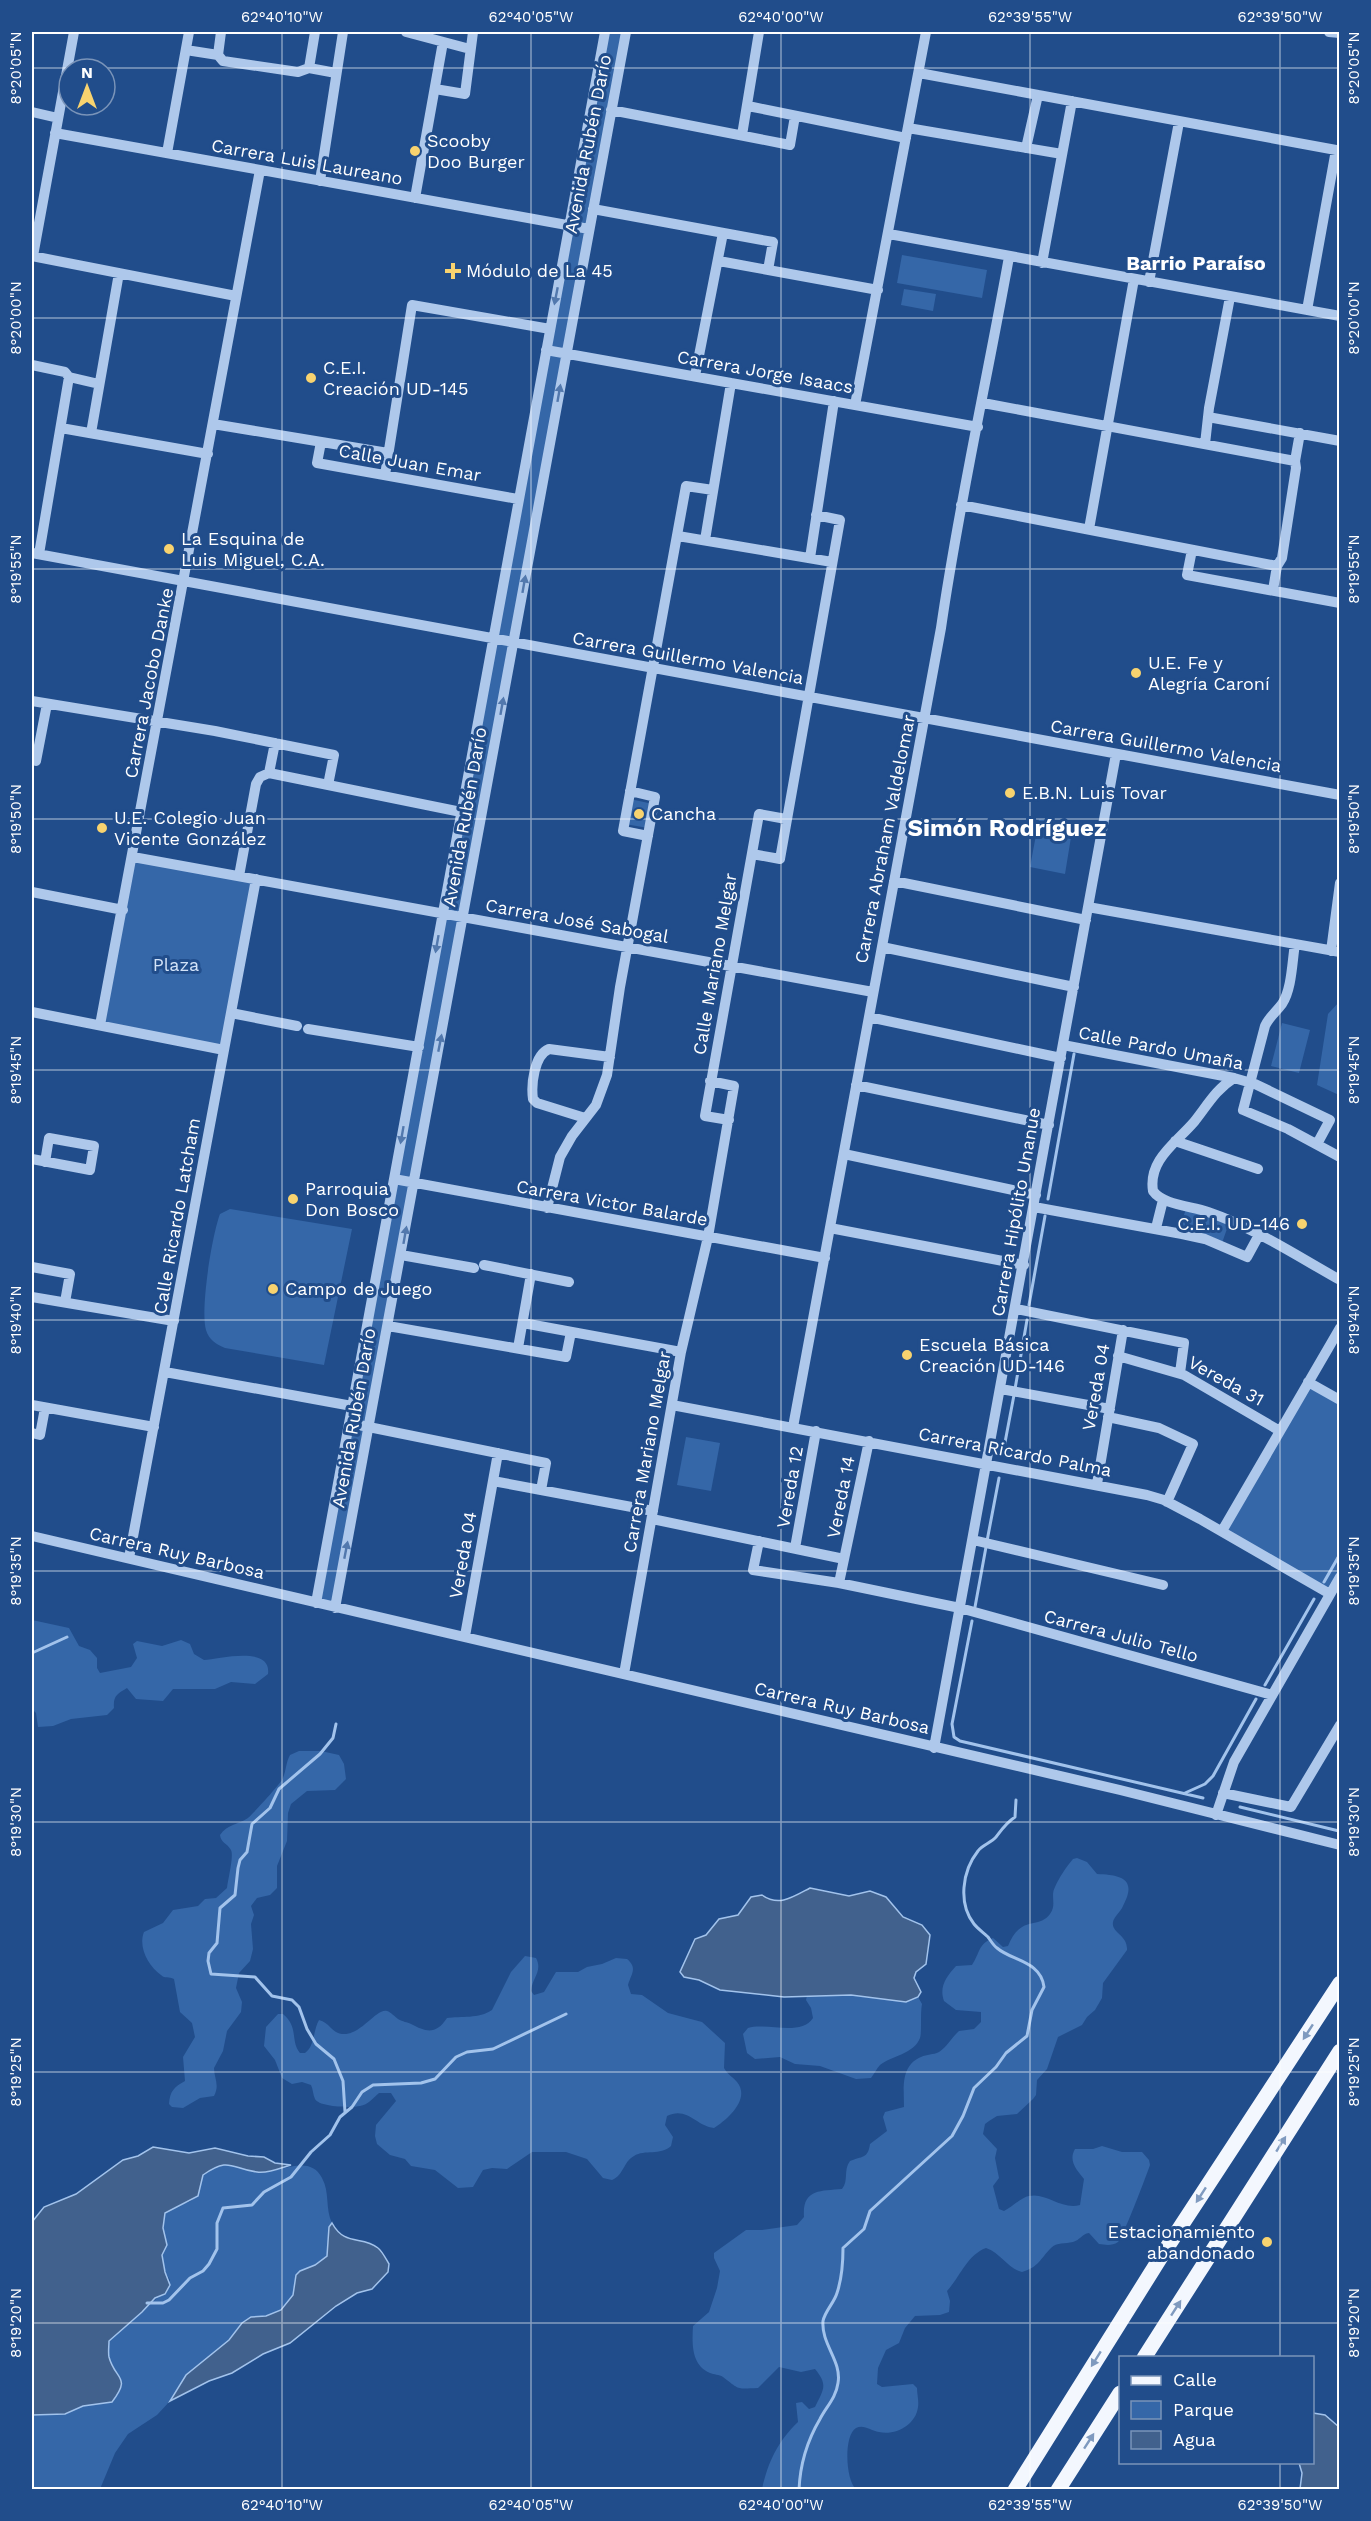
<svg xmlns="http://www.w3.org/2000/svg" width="1371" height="2521" font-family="'Work Sans',sans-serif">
<rect width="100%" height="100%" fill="#214d8b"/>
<!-- green -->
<path fill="#3567a8" d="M605,32H626L335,1608L316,1603Z
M902,255L987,270L982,298L897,283Z
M904,289L936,294L933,311L901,305Z
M630,799L653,804L648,828L625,824Z
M1039,819L1073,825L1065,874L1030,867Z
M133,857L256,879L224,1050L100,1025Z
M1339,1002V1095L1317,1085L1328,1014Z
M1282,1023L1310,1030L1299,1073L1271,1066Z
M230,1209L352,1229L324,1365L225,1348C216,1344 209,1340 206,1330C200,1310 212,1235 220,1214Z
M1186,1209L1229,1223L1222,1243L1179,1229Z
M1308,1382L1339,1400L1340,1577L1330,1594L1222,1531Z
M686,1437L720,1443L711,1491L677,1485Z
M32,1620L69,1628L79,1646L90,1650L97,1658V1668L100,1673L131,1667L137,1658L133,1644L137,1641L162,1646L181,1640L190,1644L194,1654L204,1660C219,1659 272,1645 268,1674L255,1684L231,1682L215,1689H173L163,1701L136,1699L127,1688C117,1694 113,1696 114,1708L107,1715L71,1719L53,1726L38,1727L36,1713L32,1709Z
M299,1751H321L339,1755L344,1764L346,1779L335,1790L307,1791L291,1804L288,1813L287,1841L277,1866V1888L270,1895L257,1898L251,1906L254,1915L251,1924L253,1949L250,1961L239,1973L236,1988L242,2002L241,2012L227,2031L223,2051L214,2068C214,2078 220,2085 214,2096L200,2098L183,2108L172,2107L169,2104C170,2091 174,2087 185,2081L183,2057L195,2037L192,2023L180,2012L174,1979C169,1976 165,1979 161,1975C148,1966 138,1947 144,1932L163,1923L173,1910L198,1906L205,1899L216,1898L227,1888C228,1879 234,1856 231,1850C227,1843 221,1843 220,1835C227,1824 238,1825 248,1818C252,1815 282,1782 283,1778C286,1771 286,1762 290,1755Z
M1077,1858L1087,1862L1097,1874C1120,1875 1138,1878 1123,1906C1121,1911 1114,1917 1113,1922C1111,1933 1128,1935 1127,1950L1103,1983L1102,1998L1095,2010L1087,2017L1082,2025L1058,2037L1047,2069L1037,2080L1036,2095L1033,2099L1017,2114L997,2116L989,2121L985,2124L983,2134L997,2149L995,2158L999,2178L993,2186L999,2209L1004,2211C1012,2207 1022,2197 1029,2196C1046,2192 1061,2210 1080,2205L1084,2179C1077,2170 1068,2161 1075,2149H1093L1102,2146L1122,2152H1142L1149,2160L1150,2165C1147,2174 1122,2240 1118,2242C1112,2246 1106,2245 1099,2244L1089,2233C1082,2234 1080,2240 1073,2242C1065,2244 1057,2242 1051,2248C1040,2259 1039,2267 1022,2272C1008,2269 1001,2253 986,2248C967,2255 960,2277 947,2291L950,2301L949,2312L940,2315L915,2316L905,2328L899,2343L886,2350L878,2368L877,2384L882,2387L913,2384L917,2388C917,2394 919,2401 918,2407C916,2425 895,2436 879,2432C871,2431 864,2424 856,2428C843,2436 846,2481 856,2489H762C768,2462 778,2441 798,2422L796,2403L802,2402L809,2409L815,2407C824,2389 828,2385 815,2369L801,2372L779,2367L758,2388C736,2389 740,2390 723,2377C719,2374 714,2375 710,2373C691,2365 692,2343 693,2326L709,2312L717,2288L720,2271L714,2258V2253L746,2230H762L797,2225L804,2217C802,2189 820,2191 842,2189C849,2181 843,2170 850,2161C862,2156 868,2159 870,2144L887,2131L883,2117L885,2112L904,2107C904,2088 900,2066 921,2057C927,2054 933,2055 939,2052C947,2047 952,2037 959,2031L974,2029L981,2022V2012L956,2010L944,2001C939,1987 946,1977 956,1966L972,1965C980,1953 978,1944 993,1938L1003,1947L1008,1946C1021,1914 1038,1930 1050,1914C1057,1905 1050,1896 1055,1887C1059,1878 1066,1867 1073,1859Z
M525,1956L536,1958C543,1971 532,1978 531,1991L534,1995L544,1992L556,1972H578L587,1967L602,1964L616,1958L627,1959C638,1968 631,1974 628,1985L631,1994L642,1995L668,2013L702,2022L725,2043L724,2068C727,2074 733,2077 737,2082C751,2099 727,2120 714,2128C696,2126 687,2106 667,2116L665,2125L673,2137L671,2146C660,2156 645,2149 634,2156C623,2162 624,2175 612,2180L603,2178L587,2159L566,2152H532L507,2169L492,2168L483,2170L473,2187L458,2188L435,2170L411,2166L405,2159L390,2155L377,2144L375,2136L376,2125L396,2101L391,2093H379C373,2098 368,2105 360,2106C351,2108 319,2107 315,2099C313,2095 313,2089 311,2085L302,2082L292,2084L282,2078L275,2060L264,2046L266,2027L278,2014H283C299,2027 290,2041 300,2053H305C315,2046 313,2030 319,2020C329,2022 332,2033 342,2034C361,2036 376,2008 387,2011C391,2012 395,2017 398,2019C403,2022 407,2022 411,2024C426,2032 436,2035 447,2018C461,2016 479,2019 492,2010L511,1972Z
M851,1995L913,1999L918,1997L922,2004C920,2014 922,2032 920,2038C914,2054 891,2056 880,2065C877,2068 874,2074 871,2078L856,2079L820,2066L795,2064L780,2057L755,2059L747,2053L743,2034L748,2028C766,2022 801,2037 813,2018L811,2008L806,2000L807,1996Z
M216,2165C222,2165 229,2164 235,2165C242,2166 250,2171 257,2172C277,2175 309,2152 322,2178C330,2192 325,2209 332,2223L329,2227L327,2256L315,2265L300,2271L296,2276L293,2295L281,2310L266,2316L251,2317L242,2323L229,2340L186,2375L170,2401L157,2415L128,2434L115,2453L100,2489H32V2415L65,2414L83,2406L112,2402C132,2376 115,2380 109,2357C108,2352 109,2346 109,2341C123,2329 151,2299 165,2294L170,2280L165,2272L162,2255L167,2245L163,2228L165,2213C189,2195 193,2214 202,2175Z"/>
<!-- water -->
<path fill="#41618d" stroke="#a2c3ec" stroke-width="1.5" d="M810,1888L849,1896L870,1891L886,1897L903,1917L922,1925L930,1935L926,1964L916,1972L914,1978L921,1992L918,1997L906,2002L851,1995L784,1997L720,1990L699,1980L684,1977L680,1972L695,1939L706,1935L719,1919L738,1915L751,1897L762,1895C779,1907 793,1897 810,1888Z
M153,2147L189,2153L215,2148L248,2156L264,2157L275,2163L291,2165C281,2168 267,2174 257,2172C231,2169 230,2156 203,2175L198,2196L165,2213L163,2228L167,2245L162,2255L165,2272L170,2285L165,2294L155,2298L142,2312L109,2341C109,2346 108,2352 109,2357C115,2380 132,2376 112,2402L83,2406L65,2414L32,2415V2222L44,2207L76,2194L123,2160L138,2156Z
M332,2223C345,2247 362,2235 378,2248C382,2251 386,2259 389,2264L388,2272L372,2289L357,2293L336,2306L290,2343L263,2354L232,2373L209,2381L170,2401L186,2375L229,2340L242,2323L251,2317L266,2316L281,2310L293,2295L296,2275L300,2271L315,2265L327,2256L329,2227Z
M1313,2413L1325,2415L1339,2427V2489H1300L1302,2473L1299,2463L1312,2462Z"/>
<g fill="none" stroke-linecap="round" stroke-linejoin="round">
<!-- stream -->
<path stroke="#a2c3ec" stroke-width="3" d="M1048,1199L1074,1054
M1029,1305L1045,1216
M1015,1389L1027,1320
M1003,1453L1014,1395
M987,1541L999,1478
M1324,1582L1340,1554
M975,1607L986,1547
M972,1621L952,1724L954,1737L960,1741L1203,1798
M32,1653L67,1637
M1265,1685L1314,1599
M336,1724L333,1738L320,1754L279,1789L270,1808L252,1824L247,1852L240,1860L238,1868L235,1895L220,1908L217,1943L209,1953L208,1961L211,1974L255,1977L272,1996L292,2000L299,2007L307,2029L316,2044L334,2059L343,2081L345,2112
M1185,1793L1205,1784L1213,1776L1256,1699
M1240,1807L1339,1831
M147,2303H163L169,2300L190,2278L203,2271L209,2264L217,2249V2223L223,2208L252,2205L264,2192L291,2177L311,2152L330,2135L340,2117L352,2107L362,2092L373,2085L421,2083L435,2079L456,2057L467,2052L493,2049L566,2014
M799,2490C800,2465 807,2441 820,2419C826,2407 836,2398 838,2383C842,2361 821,2344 823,2321C825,2311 834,2303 837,2293C842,2278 843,2264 843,2248L864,2229L870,2211L952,2136L963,2116L974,2088L996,2067L1006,2053L1027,2036L1032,2010L1044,1987C1041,1961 1012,1961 997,1948C993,1945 991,1941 988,1937C984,1933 978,1929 974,1924C958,1904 962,1871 978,1851C982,1845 991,1843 996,1837C1002,1829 1006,1823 1015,1817L1016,1800"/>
<!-- minor -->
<path stroke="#aec8eb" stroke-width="10" d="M406,32L470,49
M1329,32L1340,33
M186,50L218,55
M218,55L223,61L298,72L309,68
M218,55L221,32
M309,68L315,32
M309,68L336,73
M919,73L1336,150L1307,310
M435,89L465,94L473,32
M748,106L906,138
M611,110L790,145L795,116
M32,112L58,118
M908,128L1062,154
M55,133L589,229
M742,135L759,32
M1026,148L1038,95
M167,153L189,32
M320,181L343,32
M415,198L443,42
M593,209L773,242L768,270
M889,234L1340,316
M32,256L236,296
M33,256L74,32
M719,261L878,290
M1042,263L1072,101
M1149,282L1179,122
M546,350L978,427
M32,365L65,372L69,377L99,384
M695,376L723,233
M983,403L1295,461
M855,405L926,32
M1208,417L1340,441
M213,424L388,453
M61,428L208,454
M91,433L119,273
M321,442L317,463L518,499
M1205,444L1209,408L1230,297
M385,475L412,305L550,329
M961,505L1277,566
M1089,529L1134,279
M678,536L832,562
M705,540L731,383
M1192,550L1187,575L1340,603
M32,553L1340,795
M39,554L69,377
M810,558L834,401
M1273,590L1277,566L1282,558L1296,468L1295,461L1300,433
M32,701L215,731L334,755L328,785
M32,760L36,761L47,704
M269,773L461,812
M269,773L275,743
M648,836L623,831L686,486L713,490
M752,854L780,859L840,520L816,515
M133,857L873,992
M239,876L256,784L260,777L269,773
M894,881L1086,920
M32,892L123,910
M1088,907L1340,952
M1295,944C1292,962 1292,989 1282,1004C1276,1012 1269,1017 1265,1026L1243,1110L1288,1129L1340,1157
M882,947L1074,987
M1331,951L1340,883
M32,1012L224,1050
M231,1013L297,1026
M869,1017L1061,1058
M100,1025L260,170
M308,1029L419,1047
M1063,1045L1234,1078L1255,1084L1330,1120L1317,1144
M1234,1078C1215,1090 1207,1106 1194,1122C1176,1143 1148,1160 1153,1191C1163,1205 1191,1206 1208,1212C1255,1228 1297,1256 1340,1280
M856,1085L1049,1125
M585,1118L537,1103L533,1099C531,1085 534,1055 549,1049L610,1057
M729,1120L705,1116L759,814L786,819
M1175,1141L1258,1169
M844,1154L1036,1195
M32,1159L90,1170L94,1146L49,1138L45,1162
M394,1179L825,1258
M1034,1207L1182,1234L1205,1239L1247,1257L1259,1235
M547,1208L560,1157L572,1136L596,1105L607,1075L620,987L655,797L630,791
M830,1228L1024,1265
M1156,1228L1163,1200
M401,1255L474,1268
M484,1265L569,1282
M32,1267L70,1274L65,1302
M32,1297L174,1321
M1016,1309L1184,1343L1180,1373
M523,1323L681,1352
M388,1326L566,1357L571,1332
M518,1348L531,1274
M1118,1356L1184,1375L1280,1431
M165,1372L352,1406
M1308,1382L1340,1400
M1001,1389L1110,1409
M32,1405L154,1427
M672,1405L1147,1495L1164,1500L1200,1519L1330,1594
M1108,1417L1159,1428L1193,1444L1167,1502
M349,1423L546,1463L541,1490
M793,1427L941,628C959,503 987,380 1009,257
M32,1433L40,1435L45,1408
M493,1481L653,1511
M1097,1484L1123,1330
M652,1519L844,1559
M1222,1531L1340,1328
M32,1536L1120,1790L1340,1845
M973,1540L1163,1585
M759,1541L753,1570L839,1583L960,1608L1272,1695
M795,1548L816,1431
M129,1558L256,879
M839,1583L869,1441
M316,1603L605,32
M335,1608L626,32
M465,1636L498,1453
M624,1674L681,1352L708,1237L734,1086L710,1081
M934,1748L1116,754
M1223,1793L1291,1807L1340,1725
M1216,1815L1234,1762L1340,1577"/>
<!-- major -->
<path stroke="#f3f7fe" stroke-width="15" d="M1144,2358L1340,2051
M1015,2490L1164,2252L1340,1983
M1058,2490L1120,2393"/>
</g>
<!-- one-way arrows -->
<defs><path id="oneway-solid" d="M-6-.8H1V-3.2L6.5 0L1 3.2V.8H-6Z" transform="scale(1.5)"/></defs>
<g fill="#5278ad">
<use href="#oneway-solid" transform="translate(556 296) rotate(101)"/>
<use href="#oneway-solid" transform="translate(559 393) rotate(-80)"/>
<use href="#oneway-solid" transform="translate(524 584) rotate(-80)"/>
<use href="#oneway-solid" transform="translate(502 706) rotate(-80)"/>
<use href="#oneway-solid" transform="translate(437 944) rotate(100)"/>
<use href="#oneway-solid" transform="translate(440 1043) rotate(-79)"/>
<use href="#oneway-solid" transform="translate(402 1135) rotate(100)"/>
<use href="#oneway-solid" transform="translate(405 1235) rotate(-80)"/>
<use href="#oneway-solid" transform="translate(346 1550) rotate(-79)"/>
</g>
<g fill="#7f9abf">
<use href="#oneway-solid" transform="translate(1308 2032) rotate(123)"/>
<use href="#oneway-solid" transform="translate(1281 2144) rotate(-58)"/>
<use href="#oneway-solid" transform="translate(1201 2195) rotate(123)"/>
<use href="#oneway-solid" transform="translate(1176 2308) rotate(-57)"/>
<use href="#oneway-solid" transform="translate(1096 2359) rotate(122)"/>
<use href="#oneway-solid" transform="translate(1089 2441) rotate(-57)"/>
</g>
<!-- ticks -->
<path fill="none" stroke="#fff" stroke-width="1.5" stroke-opacity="0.45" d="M32,32V2490M282,32V2490M531,32V2490M781,32V2490M1030,32V2490M1280,32V2358M32,68H1340M32,318H1340M32,569H1340M32,819H1340M32,1070H1340M32,1320H1340M32,1571H1340M32,1822H1340M32,2072H1340M32,2323H1340M1280,2462V2490"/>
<!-- markers -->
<g fill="#f8d36f" stroke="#214d8b" stroke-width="2">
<circle cx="415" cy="151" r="6"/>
<path d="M450 262h6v6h6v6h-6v6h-6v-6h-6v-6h6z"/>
<circle cx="311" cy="378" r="6"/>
<circle cx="169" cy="549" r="6"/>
<circle cx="1136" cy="673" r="6"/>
<circle cx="1010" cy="793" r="6"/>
<circle cx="639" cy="814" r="6"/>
<circle cx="102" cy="828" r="6"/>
<circle cx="293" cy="1199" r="6"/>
<circle cx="1302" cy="1224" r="6"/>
<circle cx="273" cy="1289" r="6"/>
<circle cx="907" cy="1355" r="6"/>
<circle cx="1267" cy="2242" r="6"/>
</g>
<g text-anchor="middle" stroke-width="6" stroke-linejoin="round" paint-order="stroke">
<!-- poi labels -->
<g font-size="18" fill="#fff" stroke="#214d8b" text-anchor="start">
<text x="427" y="147">Scooby<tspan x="427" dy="21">Doo Burger</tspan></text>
<text x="466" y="277">Módulo de La 45</text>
<text x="323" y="374">C.E.I.<tspan x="323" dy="21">Creación UD-145</tspan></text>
<text x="181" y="545">La Esquina de<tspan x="181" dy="21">Luis Miguel, C.A.</tspan></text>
<text x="1148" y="669">U.E. Fe y<tspan x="1148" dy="21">Alegría Caroní</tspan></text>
<text x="1022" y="799">E.B.N. Luis Tovar</text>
<text x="651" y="820">Cancha</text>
<text x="114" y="824">U.E. Colegio Juan<tspan x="114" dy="21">Vicente González</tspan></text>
<text x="305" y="1195">Parroquia<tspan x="305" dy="21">Don Bosco</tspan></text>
<text x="1290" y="1230" text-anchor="end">C.E.I. UD-146</text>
<text x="285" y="1295">Campo de Juego</text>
<text x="919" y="1351">Escuela Básica<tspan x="919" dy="21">Creación UD-146</tspan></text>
<text x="1255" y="2238" text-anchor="end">Estacionamiento<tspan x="1255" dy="21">abandonado</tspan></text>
</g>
<!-- street labels -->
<g font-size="18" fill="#fff" stroke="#214d8b">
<text transform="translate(588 144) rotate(-79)" y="6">Avenida Rubén Darío</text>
<text transform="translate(307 162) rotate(10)" y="6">Carrera Luis Laureano</text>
<text transform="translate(765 372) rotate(10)" y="6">Carrera Jorge Isaacs</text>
<text transform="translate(410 463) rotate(10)" y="6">Calle Juan Emar</text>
<text transform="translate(688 658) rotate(10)" y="6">Carrera Guillermo Valencia</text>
<text transform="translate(149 683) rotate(-79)" y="6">Carrera Jacobo Danke</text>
<text transform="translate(1166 746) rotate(10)" y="6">Carrera Guillermo Valencia</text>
<text transform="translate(465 817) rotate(-80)" y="6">Avenida Rubén Darío</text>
<text transform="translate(885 839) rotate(-79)" y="6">Carrera Abraham Valdelomar</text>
<text transform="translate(577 921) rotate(10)" y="6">Carrera José Sabogal</text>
<text transform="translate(715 964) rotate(-80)" y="6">Calle Mariano Melgar</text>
<text transform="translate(1161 1048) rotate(11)" y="6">Calle Pardo Umaña</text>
<text transform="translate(612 1203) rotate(10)" y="6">Carrera Victor Balarde</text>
<text transform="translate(1016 1212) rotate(-80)" y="6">Carrera Hipólito Unanue</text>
<text transform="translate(177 1216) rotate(-80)" y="6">Calle Ricardo Latcham</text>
<text transform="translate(1226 1381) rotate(29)" y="6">Vereda 31</text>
<text transform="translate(1096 1387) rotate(-80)" y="6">Vereda 04</text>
<text transform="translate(354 1418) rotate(-80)" y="6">Avenida Rubén Darío</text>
<text transform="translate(647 1452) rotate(-80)" y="6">Carrera Mariano Melgar</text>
<text transform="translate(1015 1452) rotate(11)" y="6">Carrera Ricardo Palma</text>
<text transform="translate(790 1487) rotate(-80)" y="6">Vereda 12</text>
<text transform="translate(841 1497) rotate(-79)" y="6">Vereda 14</text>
<text transform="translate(177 1553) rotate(13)" y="6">Carrera Ruy Barbosa</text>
<text transform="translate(463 1555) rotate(-80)" y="6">Vereda 04</text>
<text transform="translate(1121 1636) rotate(15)" y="6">Carrera Julio Tello</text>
<text transform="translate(842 1708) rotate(13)" y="6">Carrera Ruy Barbosa</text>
</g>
<!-- park labels -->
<g font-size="18" fill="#d3e3f8" stroke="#214d8b">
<text x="176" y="971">Plaza</text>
</g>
<!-- neighbourhood labels -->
<g font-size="20" font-weight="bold" fill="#fff" stroke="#214d8b">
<text x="1196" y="270">Barrio Paraíso</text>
</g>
<!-- district labels -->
<g font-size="24" font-weight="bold" fill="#fff" stroke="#214d8b">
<text x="1007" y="836">Simón Rodríguez</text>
</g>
</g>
<!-- border -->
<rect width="1371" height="2521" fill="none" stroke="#214d8b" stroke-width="66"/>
<!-- legend -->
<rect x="1119" y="2356" width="195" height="108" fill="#214d8b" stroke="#7a94b9" stroke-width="1.5"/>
<rect x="1131" y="2376" width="30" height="9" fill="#f3f7fe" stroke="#7a94b9" stroke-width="1.5"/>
<text x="1173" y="2386" font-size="18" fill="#ffffff">Calle</text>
<rect x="1131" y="2401" width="30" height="18" fill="#3567a8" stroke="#7a94b9" stroke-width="1.5"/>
<text x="1173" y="2416" font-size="18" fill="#ffffff">Parque</text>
<rect x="1131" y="2431" width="30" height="18" fill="#41618d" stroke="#7a94b9" stroke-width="1.5"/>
<text x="1173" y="2446" font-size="18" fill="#ffffff">Agua</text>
<!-- north arrow -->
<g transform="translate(87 87)"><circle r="28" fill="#214d8b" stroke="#7a94b9" stroke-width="1.5"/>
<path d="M0-4.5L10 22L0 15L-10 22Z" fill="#f8d36f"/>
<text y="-9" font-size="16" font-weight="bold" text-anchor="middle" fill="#ffffff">N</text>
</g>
<rect x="33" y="33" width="1305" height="2455" fill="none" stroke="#fff" stroke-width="2"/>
<g font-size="15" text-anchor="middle" fill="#fff">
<text x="282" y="22">62°40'10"W</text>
<text x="531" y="22">62°40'05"W</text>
<text x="781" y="22">62°40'00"W</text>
<text x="1030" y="22">62°39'55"W</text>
<text x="1280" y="22">62°39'50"W</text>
<text transform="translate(16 68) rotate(-90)" y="5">8°20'05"N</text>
<text transform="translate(1354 68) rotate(-90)" y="5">8°20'05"N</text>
<text transform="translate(16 318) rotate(-90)" y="5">8°20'00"N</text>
<text transform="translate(1354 318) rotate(-90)" y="5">8°20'00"N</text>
<text transform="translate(16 569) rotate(-90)" y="5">8°19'55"N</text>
<text transform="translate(1354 569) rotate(-90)" y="5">8°19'55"N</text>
<text transform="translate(16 819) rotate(-90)" y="5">8°19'50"N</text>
<text transform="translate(1354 819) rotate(-90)" y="5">8°19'50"N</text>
<text transform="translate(16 1070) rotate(-90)" y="5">8°19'45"N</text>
<text transform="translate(1354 1070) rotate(-90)" y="5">8°19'45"N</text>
<text transform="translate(16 1320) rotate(-90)" y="5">8°19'40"N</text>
<text transform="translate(1354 1320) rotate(-90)" y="5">8°19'40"N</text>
<text transform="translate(16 1571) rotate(-90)" y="5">8°19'35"N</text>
<text transform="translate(1354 1571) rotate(-90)" y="5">8°19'35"N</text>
<text transform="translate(16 1822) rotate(-90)" y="5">8°19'30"N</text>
<text transform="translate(1354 1822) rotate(-90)" y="5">8°19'30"N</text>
<text transform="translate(16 2072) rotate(-90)" y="5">8°19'25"N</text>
<text transform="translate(1354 2072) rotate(-90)" y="5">8°19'25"N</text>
<text transform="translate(16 2323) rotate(-90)" y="5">8°19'20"N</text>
<text transform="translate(1354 2323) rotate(-90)" y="5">8°19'20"N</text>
<text x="282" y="2510">62°40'10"W</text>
<text x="531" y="2510">62°40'05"W</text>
<text x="781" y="2510">62°40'00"W</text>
<text x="1030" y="2510">62°39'55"W</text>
<text x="1280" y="2510">62°39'50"W</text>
</g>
</svg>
